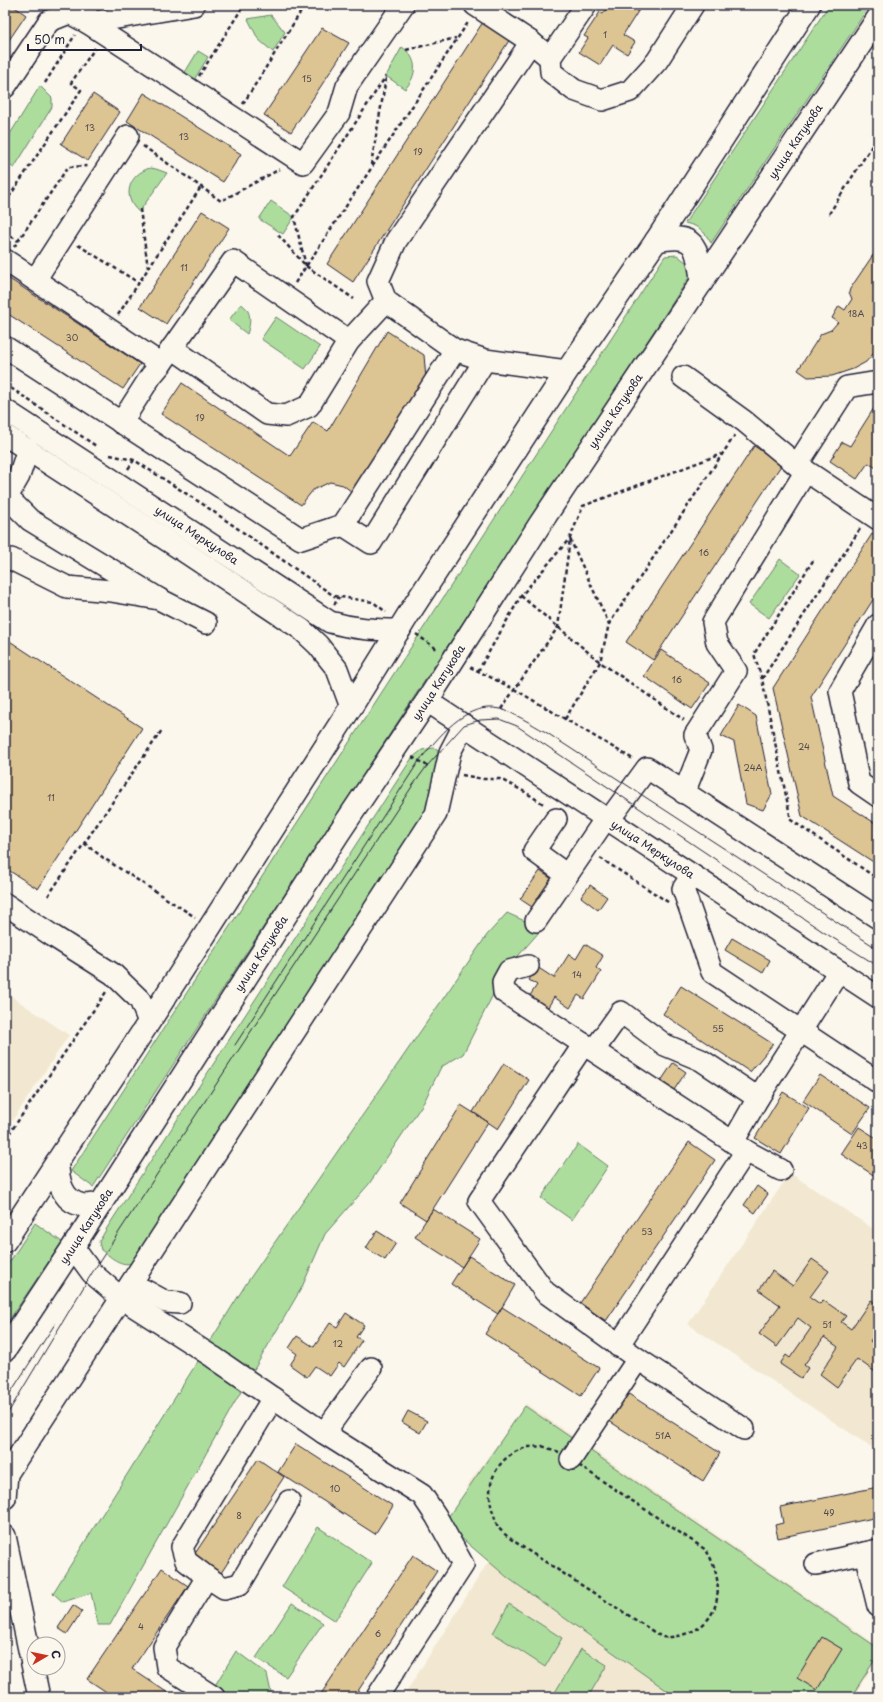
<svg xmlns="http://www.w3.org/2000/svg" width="883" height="1702" font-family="'Playpen Sans',sans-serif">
<rect width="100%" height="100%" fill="#fbf7ec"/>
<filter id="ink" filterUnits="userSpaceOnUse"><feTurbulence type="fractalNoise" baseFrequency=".025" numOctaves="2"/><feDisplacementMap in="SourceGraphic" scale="8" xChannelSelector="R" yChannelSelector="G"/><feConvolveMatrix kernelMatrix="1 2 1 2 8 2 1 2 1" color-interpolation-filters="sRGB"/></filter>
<g filter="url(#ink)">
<!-- built -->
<path fill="#f2e8d1" d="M5,992L69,1035L5,1132Z
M790,1173L878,1232V1436L871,1447L688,1324Z
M526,1404L878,1646V1657L853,1697H403L490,1559L466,1487Z"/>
<!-- green -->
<path fill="#addd9d" stroke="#68806c" d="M829,5H870L711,243C703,230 701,227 685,223Z
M271,15L285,32L273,52L258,39L248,19Z
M402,47C418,58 418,75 405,89L386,76Z
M198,51L208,57L194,80L184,74Z
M40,86L52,98V107L14,168L5,162V142Z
M150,168L156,169L167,173L139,212C121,197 129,174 150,168Z
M271,201L294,217L283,234L259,219Z
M677,255L687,263L690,276L93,1187L71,1171L665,256Z
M241,304C252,310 251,323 247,334L229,320Z
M276,317L320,347L305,369L261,339Z
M780,559L800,574L769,618L749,604Z
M433,748L437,749L444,759L424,820L136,1262C121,1268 113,1258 101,1250L99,1242L107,1228L412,758L422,750Z
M507,913L527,922L540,931L505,971L463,1054L441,1067L424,1102L369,1184L325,1234L302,1287L231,1409L110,1625H98L91,1593L63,1602L53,1593L246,1284L487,935Z
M578,1144L608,1166L572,1220L541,1198Z
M35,1223L62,1242L5,1326V1269Z
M525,1406L878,1648V1655L851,1697H676L508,1578L444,1523Z
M318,1527L372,1563L335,1621L282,1587Z
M292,1603L323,1623L286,1677L256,1658Z
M509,1604L562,1638L545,1667L493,1633Z
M581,1649L607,1665L588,1697H559L554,1694Z
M236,1651L267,1674L272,1697H229L214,1687Z"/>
<!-- building -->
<path fill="#ddc493" stroke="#22223b" d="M5,5H12L26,15L5,46Z
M609,5H642L623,35L635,42L627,54L613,45L600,65L579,52L588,38L584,36L600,12L603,14Z
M483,22L510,39L353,282L327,264Z
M322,28L349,43L291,132L264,115Z
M144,93L241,154L223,182L127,121Z
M93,94L120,112L88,161L61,144Z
M202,211L229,228L166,324L140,307Z
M873,255L878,258V348L866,362L853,369L832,376L808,377L798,370L821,334L831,330L838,322L832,318L839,306L845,310L852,299L849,292L850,289Z
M5,276L140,364L123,389L5,312Z
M387,331L424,355L426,379L356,495L343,485L330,482L313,490L301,505L161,414L182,383L290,456L313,422L328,431Z
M874,408L878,411V469L868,463L857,479L830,461L842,442L850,446Z
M754,446L782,464L653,660L626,642Z
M872,534L878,538V592L811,697L833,796L878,825V865L802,816L773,688Z
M5,638L142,728L38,889L5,868Z
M661,650L710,683L692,709L644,676Z
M739,705L756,716L772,794L763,810L746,804L734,742L721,736Z
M540,871L555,881L535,909L520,899Z
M590,885L607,897L598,910L581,897Z
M732,938L770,960L763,973L725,950Z
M585,944L603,956L596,968L601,972L584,999L578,995L570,1008L554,997L547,1009L529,997L537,985L529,980L537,967L554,978L569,954L576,959Z
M681,986L773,1044L750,1072L663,1014Z
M504,1063L529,1080L498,1129L473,1112Z
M673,1063L686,1072L674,1090L661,1081Z
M820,1075L870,1108L852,1134L803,1101Z
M783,1092L809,1108L781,1154L755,1138Z
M461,1105L488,1122L426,1220L400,1203Z
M859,1127L878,1139V1178L841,1154Z
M689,1142L715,1160L606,1321L580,1303Z
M757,1186L768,1194L755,1213L744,1205Z
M433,1209L480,1239L462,1267L415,1237Z
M377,1231L396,1243L385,1260L366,1248Z
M469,1256L515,1285L498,1314L451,1284Z
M812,1259L829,1271L810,1297L820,1304L823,1300L846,1316L841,1322L851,1329L871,1300L878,1305V1330L870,1341L878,1347V1374L857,1359L837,1387L820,1374L838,1347L824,1337L804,1365L808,1368L801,1378L780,1364L786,1355L790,1358L811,1328L798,1318L777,1347L759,1334L780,1305L759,1290L772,1271L793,1286Z
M502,1307L599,1368L581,1396L485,1334Z
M346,1313L364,1325L356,1337L362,1340L344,1367L339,1363L330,1376L315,1366L307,1377L290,1365L297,1354L289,1348L297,1336L314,1347L330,1323L337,1327Z
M624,1391L720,1453L703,1481L606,1419Z
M408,1411L427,1421L420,1433L402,1422Z
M296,1444L393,1506L375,1534L278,1472Z
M258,1459L284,1477L221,1573L194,1555Z
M878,1487V1499L876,1500L878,1517L778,1538L775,1525L783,1523L780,1507Z
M413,1555L437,1571L354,1697H319Z
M162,1568L188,1586L132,1669L174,1697H114L87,1679Z
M73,1605L82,1611L67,1634L58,1628Z
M822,1637L842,1649L817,1690L797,1678Z"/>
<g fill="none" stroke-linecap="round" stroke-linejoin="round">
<!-- minor casing -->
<g stroke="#22223b" stroke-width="24">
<g id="minor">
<path d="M85,5L88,23L303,163L339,113L347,86L403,5"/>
<path d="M475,5L531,42"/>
<path d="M550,58L586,5"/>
<path d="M5,87L49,21L69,13L88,23L194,5"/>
<path d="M5,260L161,364L151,376L121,423"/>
<path d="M35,280L128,136"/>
<path d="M5,347L301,539L343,525L455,350"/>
<path d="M172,348L267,414L286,416L309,406L349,341L386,301"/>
<path d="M161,364L233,261L349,341"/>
<path d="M567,371L485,360L455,350L386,301L378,281L396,241L531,42L550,58L551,72L574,90L602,100L630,91L657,61L693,5"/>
<path d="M683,377L744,421L797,465L878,519"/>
<path id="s1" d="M5,410L330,622C354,629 374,630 400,630"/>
<path d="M5,435L179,548L301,629L318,645L337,669L351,707"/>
<path d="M28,449L19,476L7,497L30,520L159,599"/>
<path d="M797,465L847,387L878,382"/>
<path d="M343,525L371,543L485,360"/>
<path d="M5,558L11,559L67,587L111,591L159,599L206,623"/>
<path d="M878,625L840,691L859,783L878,796"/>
<path id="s2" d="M427,701L878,997"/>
<path d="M684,793L701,750L695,735L736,671L717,643L713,622L806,471"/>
<path d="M556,819L534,851L567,875"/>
<path d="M609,820L647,768L878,918"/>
<path d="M692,875L683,889L712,972L878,1082"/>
<path d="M5,904L53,936L113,974L140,1000L149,1022"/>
<path d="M536,921L606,818"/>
<path d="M528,966L509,971L503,982L504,992L733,1142L758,1098L839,971"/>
<path d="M594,1050L621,1012L665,1045L701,1060L758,1098"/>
<path d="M746,1151L781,1170"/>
<path d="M73,1247L92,1273L121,1298L213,1357L324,1433L422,1495L436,1516L463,1565L377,1697"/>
<path d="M121,1298L144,1290L166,1302L180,1303"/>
<path d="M618,1346L746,1151L733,1142"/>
<path d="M638,1359L744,1429"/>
<path d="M324,1433L371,1368"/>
<path d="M571,1459L638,1359L545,1292L479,1201L584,1044"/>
<path d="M5,1498L7,1474L436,814L450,752L464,725"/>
<path d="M5,1536L39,1697"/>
<path d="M865,1553L878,1606"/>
<path d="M816,1564L878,1550"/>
<path d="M207,1577L224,1588L240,1584L289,1501"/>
<path d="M214,1697L167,1667L164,1647L207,1577L186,1561L182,1547L273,1398"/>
</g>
</g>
<!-- major casing -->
<g stroke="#22223b" stroke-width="25">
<g id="major">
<path d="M656,241C696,232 697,246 702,282"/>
<path d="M57,1162C58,1179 61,1201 82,1205C87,1206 95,1204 101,1204"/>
<path d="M5,1241L149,1022L351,707L410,612L567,371L656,241L809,5"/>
<path id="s3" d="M5,1350L73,1247L338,834L427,701L540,524L878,18"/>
</g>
</g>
<!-- path -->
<path stroke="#22223b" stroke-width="2.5" stroke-dasharray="4 3" stroke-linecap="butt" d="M406,50L456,38
M199,76L244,5
M45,83L75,35
M243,104L305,5
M143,146L221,201L280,169
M371,165L386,78
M5,203L81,90L71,83L95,48
M140,209L148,268
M829,214L878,136
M5,232L18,241
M278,235L306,266L354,299
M78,245L139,283
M14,247L68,167L89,166
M306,266L294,217L386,76
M295,283L469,21
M118,315L201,187
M5,384L96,446
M110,455L134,460L204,505L334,596L373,602L386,612
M128,469L134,460
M860,529L762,679L791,820L878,879
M570,539L609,624
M521,596L600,662L684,720
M334,605L339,597
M416,634L438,650
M470,667L514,689L633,759
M478,671L521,596L570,538L583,506L721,454
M762,679L754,654L814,559
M501,709L558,627L570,539
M565,719L600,662L609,624L735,435
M412,757L428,766
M462,775L483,779H500L525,792L545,805
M84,843L105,859L195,917
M600,858L668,902
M48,896L162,730
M5,1140L106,992
M542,1446L562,1453L580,1466L706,1550C725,1580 723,1623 685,1634C678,1636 670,1638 663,1637C657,1635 650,1629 645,1626L527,1550C517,1543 505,1536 498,1527C496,1523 495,1519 494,1515C483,1487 495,1458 524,1448C529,1446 536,1447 542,1446Z"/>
<!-- minor -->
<use href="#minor" stroke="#fbf7ec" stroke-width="21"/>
<!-- major -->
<use href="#major" stroke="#fbf7ec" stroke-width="22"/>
<!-- tram -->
<path stroke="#22223b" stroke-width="1" d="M235,1045L419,761C438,738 465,701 500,709C513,712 533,725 544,731L878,949
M5,1401L55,1324
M5,1418L92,1273L413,785L427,766L464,725L480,720L499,719L517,726L825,933L878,966
M5,1689L6,1697"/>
</g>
</g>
<g text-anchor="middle" stroke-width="3" stroke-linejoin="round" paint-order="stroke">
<!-- number labels -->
<g font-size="9" fill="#514a51">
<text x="605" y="38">1</text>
<text x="307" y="82">15</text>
<text x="90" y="131">13</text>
<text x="184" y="140">13</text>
<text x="418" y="155">19</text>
<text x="184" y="271">11</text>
<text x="856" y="317">18А</text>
<text x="72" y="341">30</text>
<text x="200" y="421">19</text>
<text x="704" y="556">16</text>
<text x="677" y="683">16</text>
<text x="804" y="750">24</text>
<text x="753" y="771">24А</text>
<text x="51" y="801">11</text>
<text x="577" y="978">14</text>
<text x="718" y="1032">55</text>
<text x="862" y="1149">43</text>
<text x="647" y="1235">53</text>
<text x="827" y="1328">51</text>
<text x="338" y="1347">12</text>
<text x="663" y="1439">51А</text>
<text x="335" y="1492">10</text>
<text x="829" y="1516">49</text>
<text x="239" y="1519">8</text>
<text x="141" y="1630">4</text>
<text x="378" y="1637">6</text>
</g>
<!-- street labels -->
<g font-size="11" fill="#22223b" stroke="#fbf7ec">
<text dy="4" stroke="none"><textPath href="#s3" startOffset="1444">улица Катукова</textPath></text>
<text dy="4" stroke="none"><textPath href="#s3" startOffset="1120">улица Катукова</textPath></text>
<text dy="4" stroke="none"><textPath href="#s1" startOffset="229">улица Меркулова</textPath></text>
<text dy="4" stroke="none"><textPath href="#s3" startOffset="796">улица Катукова</textPath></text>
<text dy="4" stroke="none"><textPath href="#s2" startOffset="270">улица Меркулова</textPath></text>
<text dy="4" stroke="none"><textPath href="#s3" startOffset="472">улица Катукова</textPath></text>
<text dy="4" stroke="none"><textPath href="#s3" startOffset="148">улица Катукова</textPath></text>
</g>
</g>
<!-- margin -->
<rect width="883" height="1702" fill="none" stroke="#fbf7ec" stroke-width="20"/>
<rect x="10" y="10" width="863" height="1682" fill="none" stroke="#22223b" stroke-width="1.5" filter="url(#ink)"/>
<!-- north arrow -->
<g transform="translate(46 1656) rotate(81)"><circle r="19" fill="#fbf7ec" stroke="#a4a2a5"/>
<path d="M0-3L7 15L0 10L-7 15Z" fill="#c8321e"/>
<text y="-6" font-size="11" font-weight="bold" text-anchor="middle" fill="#22223b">С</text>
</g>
<!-- scale -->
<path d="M28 44v6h113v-6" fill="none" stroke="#22223b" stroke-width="2"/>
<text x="34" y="44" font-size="12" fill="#22223b" stroke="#fbf7ec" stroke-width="3" paint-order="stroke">50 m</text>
</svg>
